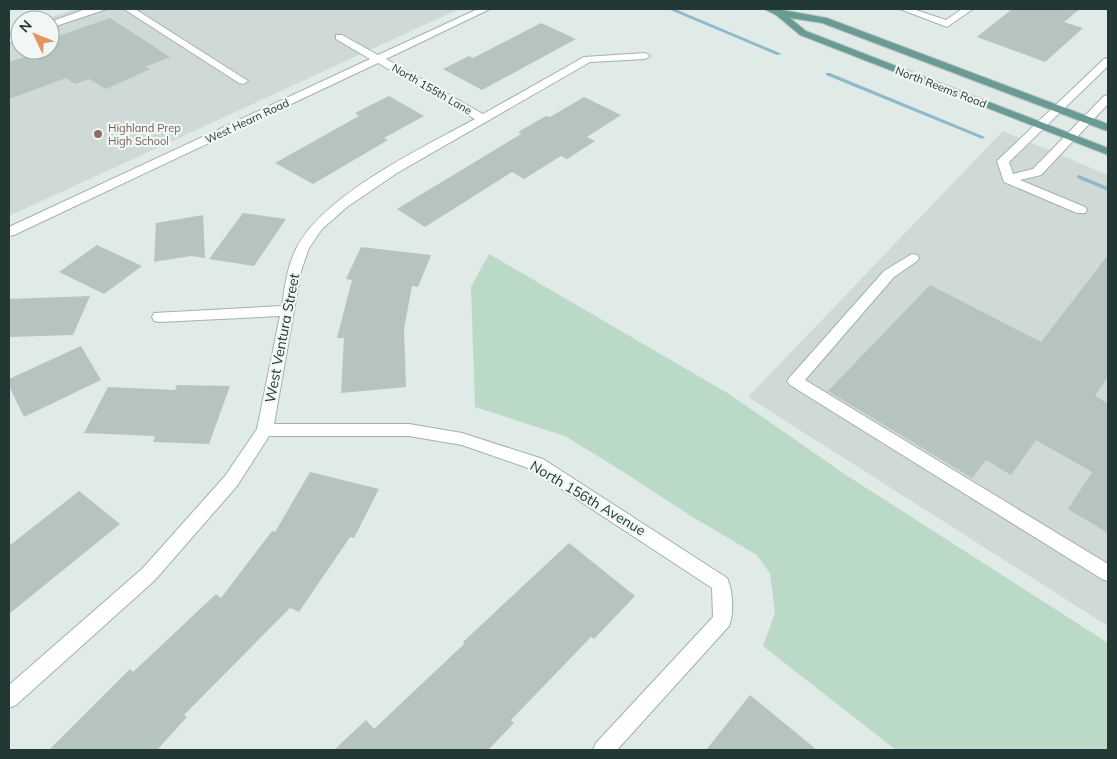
<svg xmlns="http://www.w3.org/2000/svg" width="1117" height="759" font-family="Mulish,sans-serif">
<rect width="100%" height="100%" fill="#e0eae7"/>
<!-- built -->
<path fill="#cfd9d6" d="M75,9H459L9,216V33L20,29V50H50V20H44Z
M1003,131L1108,175V626L748,397Z"/>
<!-- green -->
<path fill="#bbd9c7" d="M489,254L729,394L846,475L1108,643V750H896L763,646L775,613L770,573L757,555L691,516L622,471L565,436L475,407L471,287Z"/>
<g fill="none" stroke-linecap="round" stroke-linejoin="round">
<!-- stream -->
<path fill="#8db9ca" fill-rule="evenodd" d="M668,9H675L782,54L777,55Z
M826,73H830L985,137L982,139L980,138L826,75Z
M1079,175L1108,187V191L1077,178V176Z"/>
</g>
<!-- building -->
<path fill="#b6c4c0" d="M1012,9H1080L1064,22L1083,28L1045,62L977,37Z
M110,18L170,57L145,67L150,69L106,89L89,79L75,84L66,78L9,99V62L50,50V39Z
M541,23L576,39L482,90L443,69L469,56L473,58Z
M389,96L424,116L384,138L388,140L313,184L275,163L359,116L355,113Z
M584,97L621,115L587,137L595,141L567,159L561,156L524,179L512,172L425,227L397,209L521,134L518,132L546,116L550,117Z
M243,213L286,219L254,266L209,259Z
M203,215L205,258L191,256L154,262L156,223Z
M97,245L142,266L104,294L59,272Z
M361,247L431,255L418,287L412,286L404,329L406,387L341,393L344,338H337L352,280L346,279Z
M1108,255V377L1095,396L1108,403V533L1068,509L1092,472L1036,440L1011,475L986,460L972,478L828,391L930,285L1041,342Z
M90,296L73,335L9,337V299Z
M81,346L101,380L24,417L9,386V379Z
M177,385L230,386L209,444L153,442L155,436L84,433L108,387L175,390Z
M310,472L379,489L354,538L350,537L299,612L290,608L184,715L187,717L157,750H49L130,669L133,672L216,594L221,598L272,531L275,532Z
M79,491L120,524L9,614V546Z
M569,543L635,596L594,639L591,637L511,720L514,723L488,750H334L366,720L374,729L464,644L463,642Z
M750,695L817,750H706Z"/>
<g fill="none" stroke-linecap="round" stroke-linejoin="round">
<!-- minor casing -->
<g stroke="#a3b1ae" stroke-width="2">
<path id="minor" d="M86,9H107L50,28V22Z
M124,9H135L248,81L243,84L239,83Z
M478,9H490L386,59L483,114L584,57L645,53L650,56L645,59L590,62L397,173L347,207L322,229L309,248L301,271L274,424H409L462,433L543,459L727,578C733,590 734,614 729,626L617,750H593L596,743L713,617L712,588L531,469L462,445L409,436H269L237,486L155,580L16,705L9,708V685L143,568L225,476L257,429L280,316L159,322L154,321L152,317L154,313L282,306C285,286 287,266 297,247C325,194 422,148 475,119L378,63L14,235L9,236V227L370,59L336,39V35H342L378,55Z
M900,9H913L946,20L962,9H973L947,27Z
M20,33V39L9,43V37Z
M1108,58V66L1009,162L1013,174L1033,169L1104,96L1108,95V104L1041,175L1020,180L1085,207L1087,210L1085,213H1077L1004,182L997,161L999,159L1104,59Z
M912,254L917,255L919,258L917,261L894,277L805,380L1108,564V581L1102,579L790,385L787,381L790,377L884,271Z"/>
</g>
<!-- major casing -->
<g stroke="#c1c7c6" stroke-width="2">
<path id="major" d="M764,9H777L827,18L1108,124V131L1104,130L822,23L790,18L806,31L1108,148V155L800,35L776,15Z"/>
</g>
<!-- minor -->
<use href="#minor" fill="#fff" fill-rule="evenodd"/>
<!-- major -->
<use href="#major" fill="#699b95" fill-rule="evenodd"/>
</g>
<!-- markers -->
<circle fill="#8d6e63" stroke="#f0f7f4" stroke-width="2" cx="98" cy="134" r="5"/>
<g text-anchor="middle" stroke-width="4.5" stroke-linejoin="round" paint-order="stroke">
<!-- far-street labels -->
<g font-size="11" fill="#223835" stroke="#f0f7f4">
<text transform="translate(941 87) rotate(21)" y="4">North Reems Road</text>
<text transform="translate(432 89) rotate(30)" y="4">North 155th Lane</text>
<text transform="translate(247 121) rotate(-25)" y="4">West Hearn Road</text>
</g>
<!-- far-education labels -->
<g font-size="11" fill="#785e54" stroke="#f0f7f4" text-anchor="start">
<text x="108" y="132">Highland Prep<tspan x="108" dy="13">High School</tspan></text>
</g>
<!-- street labels -->
<g font-size="14" fill="#223835" stroke="#f0f7f4">
<text transform="translate(282 338) rotate(-79)" y="5">West Ventura Street</text>
<text transform="translate(588 498) rotate(31)" y="5">North 156th Avenue</text>
</g>
</g>
<!-- border -->
<rect width="1117" height="759" fill="none" stroke="#223835" stroke-width="20"/>
<!-- north arrow -->
<g transform="translate(35 35) rotate(313)"><circle r="24" fill="#f0f7f4" stroke="#9eaba8"/>
<path d="M0-4L9 19L0 12L-9 19Z" fill="#e59463"/>
<text y="-8" font-size="14" font-weight="bold" text-anchor="middle" fill="#223835">N</text>
</g>
</svg>
